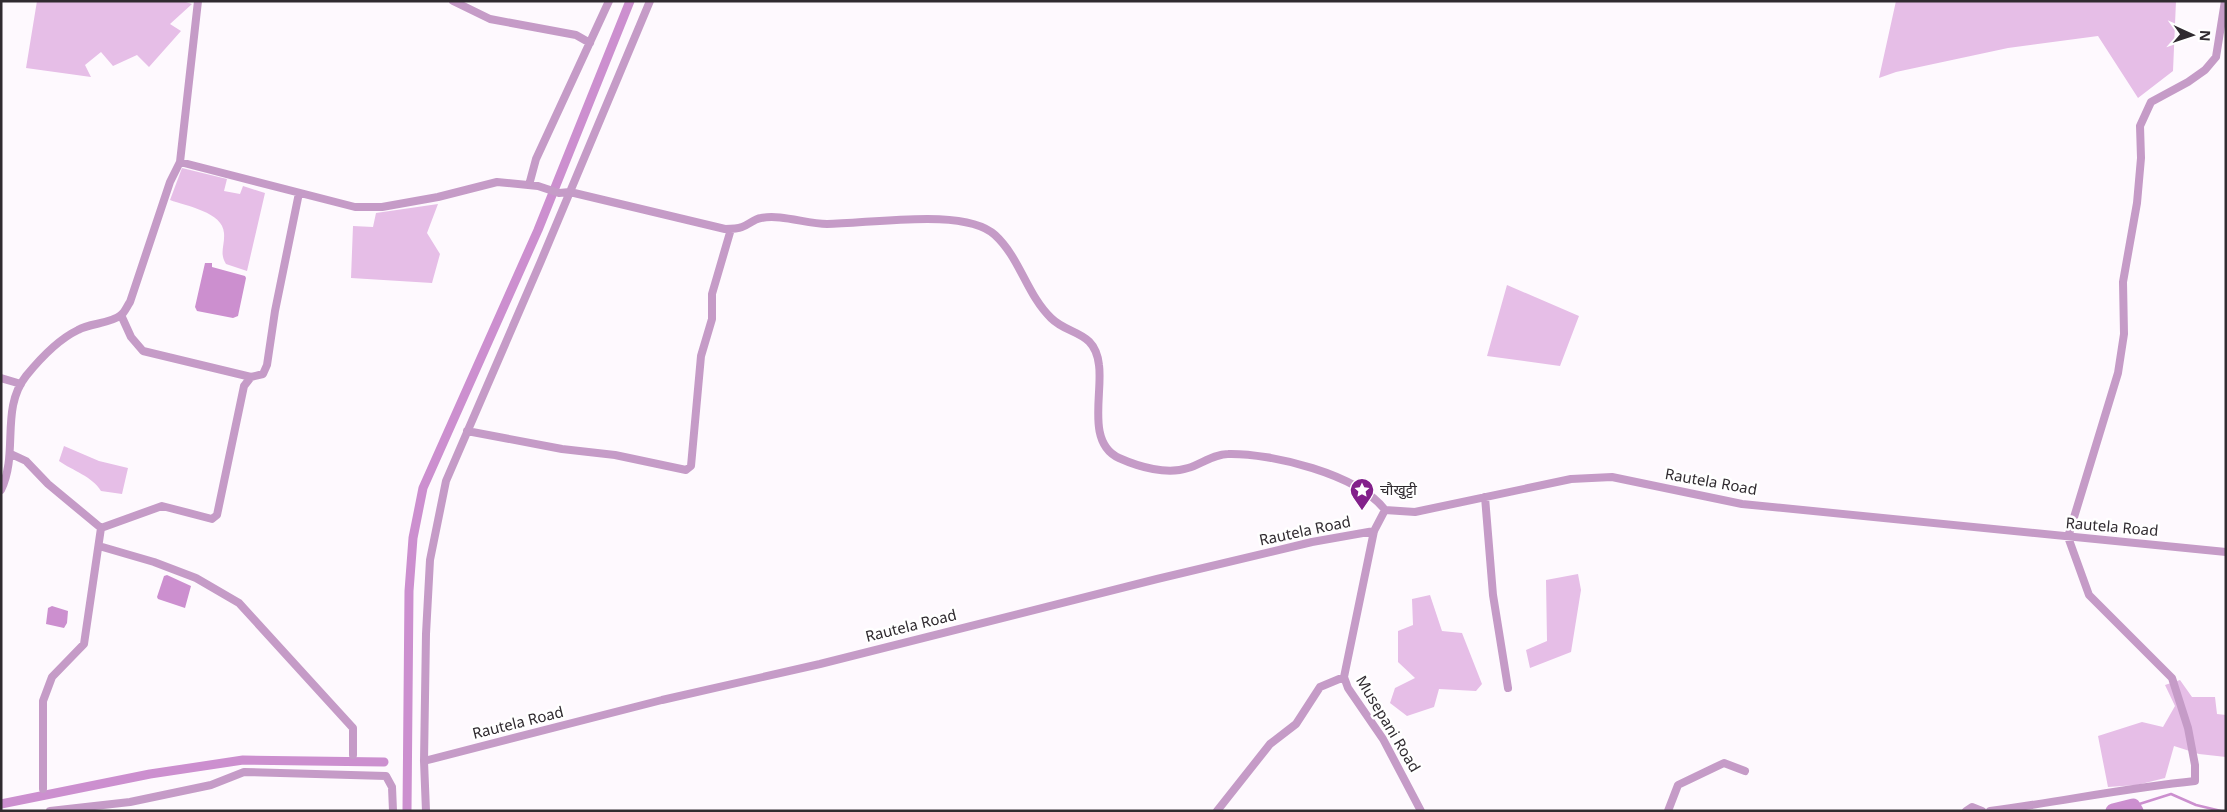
<svg xmlns="http://www.w3.org/2000/svg" width="2227" height="812" font-family="'Noto Sans','Noto Sans Devanagari',sans-serif">
<rect width="100%" height="100%" fill="#fef9fe"/>
<!-- green -->
<path fill="#e6bee7" d="M37,1H183L192,4L170,24L181,31L149,67L137,55L113,66L101,52L85,65L91,77L26,68Z
M1896,1H2176L2173,71L2138,98L2098,36L2008,48L1896,72L1879,78Z
M182,168L227,179L224,191L240,194L243,186L265,193L247,271L226,264C219,253 225,246 224,233C223,212 186,206 170,200Z
M438,204L427,233L440,254L432,283L351,278L353,226L373,227L376,213Z
M1507,285L1579,316L1560,366L1487,356Z
M64,446L99,461L128,468L122,494L101,491C92,476 73,471 59,461Z
M1578,574L1581,590L1571,652L1530,668L1526,650L1547,641L1546,580Z
M1430,595L1442,631L1462,633L1482,684L1476,691L1439,689L1434,707L1407,716L1390,703L1395,688L1415,678L1398,662V631L1413,625L1412,599Z
M2180,680L2192,697H2215L2217,714L2226,715V757L2199,754L2174,746L2165,778L2137,785L2108,787L2098,736L2142,722L2163,727L2175,706L2165,685Z"/>
<!-- water -->
<path fill="#cc8fcf" d="M205,263H212V267L245,276L246,278L238,316L233,318L197,311L195,307Z
M167,575L191,586L185,608L158,599L157,597L164,576Z
M52,606L68,611L67,623L64,628L46,624L48,608Z"/>
<g fill="none" stroke-linecap="round" stroke-linejoin="round">
<!-- stream -->
<path stroke="#cc8fcf" stroke-width="2.5" d="M2133,806L2171,794L2196,805L2221,811"/>
<!-- canal -->
<path stroke="#cc8fcf" stroke-width="9" d="M1,804L150,774L243,760L384,762
M407,811L409,591L413,538L423,488L538,230L630,1"/>
<!-- river -->
<path stroke="#cc8fcf" stroke-width="15" d="M2113,811L2133,806L2136,811"/>
<!-- minor -->
<path stroke="#c59bc7" stroke-width="8" d="M198,1L180,162L355,207H382L438,197L497,182L538,186L559,193L570,192L725,229C731,229 737,229 742,227C748,225 754,219 761,218C781,214 807,224 827,224C869,224 965,207 995,235C1020,258 1027,295 1051,318C1069,336 1095,330 1099,365C1103,393 1086,443 1119,458C1139,467 1167,475 1188,468C1201,464 1214,454 1228,454C1271,453 1358,474 1385,510
M453,1L490,19L576,35L590,43
M529,185L536,159L609,1
M121,315L131,337L143,351L251,377
M1,378L21,384
M467,431L562,449L615,455L686,470L691,466L701,356L712,319V294L731,229
M11,454L26,461L48,484L101,528L84,644L52,677L43,701V789
M1,490C19,453 0,409 26,376C39,360 59,339 78,330C90,323 110,324 121,315C125,312 127,306 130,302L170,182L180,162
M1485,497L1493,595L1508,688
M1385,510L1415,512L1571,479L1612,477L1742,504L2226,552
M1385,510L1374,531L1344,677L1348,688L1383,739L1421,811
M101,528L162,506L212,519L217,515L244,386L251,377L263,374L267,365L275,311L299,193
M99,546L154,562L196,578L239,603L353,728V755
M424,761L662,700L820,664L1157,579L1312,542L1374,531
M50,811L130,802L211,785L244,772L386,776L392,787L393,811
M426,811L424,761L426,634L430,560L446,481L541,261L650,1
M1217,811L1270,744L1296,724L1320,687L1344,677
M1668,811L1678,785L1724,763L1745,771
M1966,811L1972,807L1982,811
M1990,811C2059,802 2126,788 2195,781V765L2188,728L2172,678L2089,595L2068,537L2118,373L2124,334L2123,282L2137,203L2141,158L2140,126L2151,102L2188,82L2205,70L2216,57L2225,1"/>
</g>
<!-- icons -->
<defs>
<g id="sight-pin" transform="scale(1.25)"><path d="M0 17L-7.5 6A9.5 9.5 0 1 1 7.5 6Z" fill="#83218b" stroke="#fff"/><path d="M0-6L1.8-2.2L6-1.7L2.9 1.2L3.7 5.4L0 3.3L-3.7 5.4L-2.9 1.2L-6-1.7L-1.8-2.2Z" fill="#fff"/></g>
</defs>
<g fill-rule="evenodd">
<use href="#sight-pin" x="1362" y="490"/>
</g>
<g text-anchor="middle" stroke-width="5" stroke-linejoin="round" paint-order="stroke">
<!-- street labels -->
<g font-size="15" fill="#302b30" stroke="#fff">
<text transform="translate(1711 482) rotate(10)" y="5">Rautela Road</text>
<text transform="translate(2112 527) rotate(5)" y="5">Rautela Road</text>
<text transform="translate(1305 531) rotate(-12)" y="5">Rautela Road</text>
<text transform="translate(911 626) rotate(-14)" y="5">Rautela Road</text>
<text transform="translate(518 723) rotate(-14)" y="5">Rautela Road</text>
<text transform="translate(1388 724) rotate(59)" y="5">Musepani Road</text>
</g>
<!-- poi labels -->
<g font-size="15" fill="#302b30" stroke="#fff" text-anchor="start">
<text x="1380" y="495">चौखुट्टी</text>
</g>
</g>
<!-- border -->
<rect width="2227" height="812" fill="none" stroke="#302b30" stroke-width="5"/>
<!-- north arrow -->
<g transform="translate(2192 35) rotate(93)" stroke="#ffffff" stroke-width="4" paint-order="stroke">
<path d="M0-4L9 19L0 12L-9 19Z" fill="#302b30"/>
<text y="-8" font-size="14" font-weight="bold" text-anchor="middle" fill="#302b30">N</text>
</g>
</svg>
